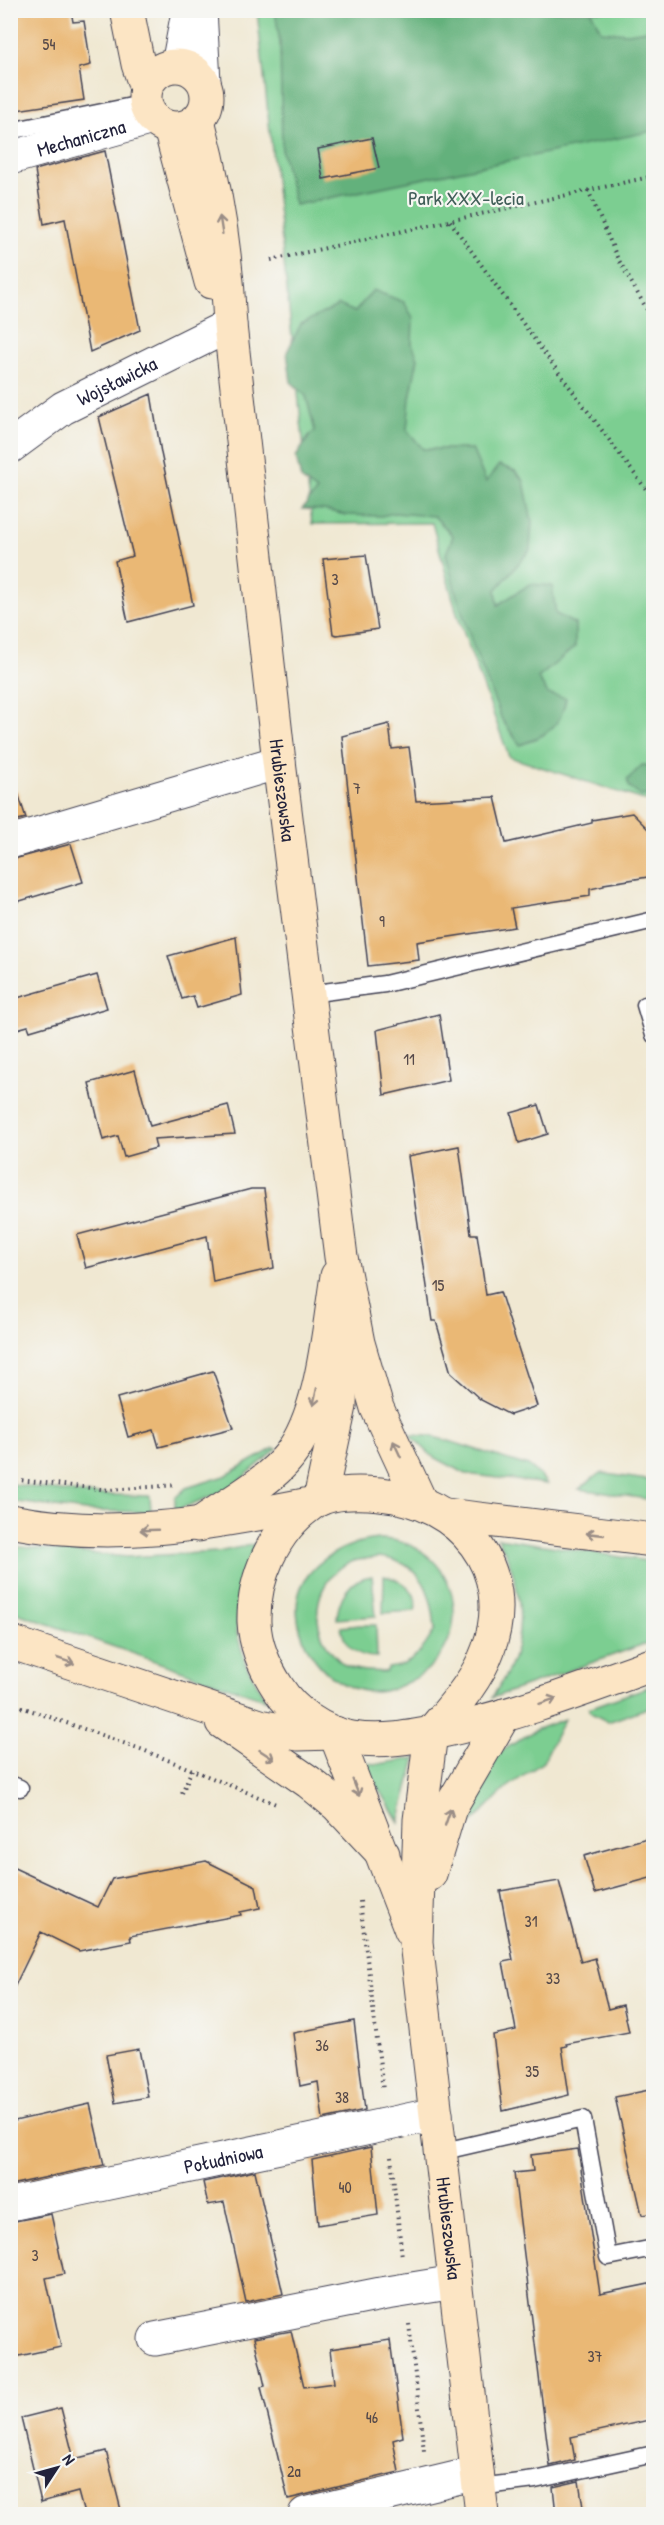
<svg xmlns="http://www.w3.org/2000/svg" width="664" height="2525" font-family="'Patrick Hand',sans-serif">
<rect width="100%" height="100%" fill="#f6f6f2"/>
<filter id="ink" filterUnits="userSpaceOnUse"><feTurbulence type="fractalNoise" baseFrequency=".0167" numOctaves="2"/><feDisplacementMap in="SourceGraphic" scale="12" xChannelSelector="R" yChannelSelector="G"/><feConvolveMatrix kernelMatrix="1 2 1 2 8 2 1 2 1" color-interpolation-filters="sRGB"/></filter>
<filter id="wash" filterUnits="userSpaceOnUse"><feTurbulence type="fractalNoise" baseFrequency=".008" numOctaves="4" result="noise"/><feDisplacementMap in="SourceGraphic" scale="24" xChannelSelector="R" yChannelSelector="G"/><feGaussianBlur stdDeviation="1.35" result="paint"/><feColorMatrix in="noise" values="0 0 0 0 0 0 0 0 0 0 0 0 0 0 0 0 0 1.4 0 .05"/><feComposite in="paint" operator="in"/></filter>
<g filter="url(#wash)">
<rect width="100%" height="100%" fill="#f0e8d2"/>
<!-- green -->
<path fill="#7bce91" stroke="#4e7866" stroke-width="1.5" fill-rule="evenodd" d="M257,11H653V803L509,757L458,617L432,523L312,524Z
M410,1435L429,1436L449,1441L528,1466L540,1475L547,1484L466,1474L432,1456Z
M274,1448L277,1449L229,1489L175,1511V1498L186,1488L225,1476Z
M600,1473L653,1481V1500L579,1489Z
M11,1484L83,1494L150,1496L151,1512L85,1511L17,1502L11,1501Z
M498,1538L653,1562V1641L492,1698C497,1689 504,1679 509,1669C528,1627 520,1577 498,1538Z
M378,1539C460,1539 483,1644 410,1681C399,1687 389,1691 376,1692C332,1692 297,1650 297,1607C298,1566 343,1543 378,1539ZM379,1557C422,1562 432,1591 435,1629C424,1649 413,1666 388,1668L386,1672C374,1671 356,1672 345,1665C311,1641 307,1591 343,1566C353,1559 367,1559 379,1557Z
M255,1544L241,1576L237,1605V1634L246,1665L266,1700L11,1611V1546L127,1557L218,1552Z
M372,1576L376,1616L337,1619C338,1598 350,1578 372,1576Z
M384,1576C401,1579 420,1590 415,1611L383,1613Z
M360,1625H376L377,1657C357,1657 344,1647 341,1627Z
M653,1685V1706L608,1722L591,1713L589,1708Z
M564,1719L543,1762L505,1789L462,1833L449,1838L494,1756L535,1730Z
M416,1758L399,1822L364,1763L379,1764Z"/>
<!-- forest -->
<path fill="#64b17b" stroke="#436a5b" stroke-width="1.5" d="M275,11H591L601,31L628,33L653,29V131L295,205L282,152L280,43Z
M373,290L404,302L413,318L412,344L418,358L410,398L407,430L423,449H472L486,482L499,465L515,471L524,481L532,522L530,550L496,590L498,605L530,584L552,586L556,614L575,624V647L538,678L548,694L566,698C562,726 546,736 520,745L502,720L474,648L456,594L446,554L453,536L434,516L394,513L381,516L346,515L324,510L302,509L317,491L301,479L296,457L310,435L315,431L306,396L291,382L287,352L301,324L339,305L355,312Z
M642,765L653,766L654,794L641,796L630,788L627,780Z"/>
<g id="blocks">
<!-- building -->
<path fill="#eab874" d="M10,10H71L73,22L84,21L91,65L79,68L84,100L10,111Z
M372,138L379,168L323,179L318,149Z
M105,151L140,330L90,352L65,219L44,224L35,170Z
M151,394L161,453L193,605L128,622L115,561L133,556L99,417Z
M366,555L378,629L337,635L333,634L323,559Z
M389,724L392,749L409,747L416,801L495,797L506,843L592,823V820L632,813L654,835V876L604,884V886L590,889V896L511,908L515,927L417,942L419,960L368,966L342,736Z
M17,790L26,818L10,822V791Z
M71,844L83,882L10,904V860Z
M236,937L242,995L197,1008L193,996L182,999L168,956Z
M97,975L107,1008L30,1031L28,1026L10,1031V1000Z
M439,1014L449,1080L384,1095L377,1030Z
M135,1070L150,1126L228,1105L235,1134L154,1139L156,1148L124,1157L118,1136L103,1140L89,1083Z
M539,1105L548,1134L519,1143L511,1113Z
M459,1146L471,1234H477L486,1295L500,1292L537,1406L510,1415L481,1400L451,1373L436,1321H432L408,1156Z
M251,1189H264L274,1268L213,1282L207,1236L86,1268L77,1235Z
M213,1371L233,1428L159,1447L154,1430L128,1437L117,1398Z
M654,1836V1877L595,1893L584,1856Z
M206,1861L256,1886L260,1908L240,1912L241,1915L130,1936L131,1941L79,1951L41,1932L10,1996V1866L98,1907L112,1879Z
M559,1881L581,1962L595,1958L608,2009L623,2005L629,2032L566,2044L567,2046L562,2047L569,2095L503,2111L493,2035L516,2030L503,1962L513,1960L500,1891Z
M354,2021L365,2110L323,2119L318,2082L300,2086L293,2033Z
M139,2049L148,2097L115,2103L106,2055Z
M654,2089V2213L642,2215L615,2097Z
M90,2104L104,2165L10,2185V2122Z
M371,2147L378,2215L318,2225L312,2160Z
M578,2149L600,2294L654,2283V2419L571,2437L575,2460L550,2466L514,2173L533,2171L531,2155Z
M255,2171L283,2294L246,2302L224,2202L208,2205L203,2182Z
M51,2214L64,2274L46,2278L61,2347L10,2358V2222Z
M291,2331L304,2387L334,2383L330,2349L390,2340L403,2437L393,2440L399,2472L288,2499L261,2387L265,2386L254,2338Z
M61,2408L74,2459L106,2451L122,2514H84L78,2492L41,2502L21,2418Z
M579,2481L584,2514H556L553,2487Z"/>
</g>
</g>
<g filter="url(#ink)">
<use href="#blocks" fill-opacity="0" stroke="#414052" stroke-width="1.5"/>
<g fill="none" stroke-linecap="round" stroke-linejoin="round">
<!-- lane casing -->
<g stroke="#414052" stroke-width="19">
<path id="lane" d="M10,131L146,103
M308,994L385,984L654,920
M645,1005L654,1035
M10,1784L20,1788
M440,2152L583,2119L608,2257L654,2248
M479,2487L535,2480L654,2454"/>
</g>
<!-- street casing -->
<g stroke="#414052" stroke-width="35">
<g id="street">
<path d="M200,10L204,82"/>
<path d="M178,65L188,12"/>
<path id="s1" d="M10,158L152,118"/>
<path id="s2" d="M10,447L63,408L230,325"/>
<path d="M10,842L279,762"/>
<path id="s3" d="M10,2204L436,2114"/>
<path d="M155,2339L381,2294L455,2282"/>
<path d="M305,2514L477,2473"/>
</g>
</g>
<!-- secondary casing -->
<g stroke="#414052" stroke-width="35">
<g id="secondary">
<path d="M127,10L138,64L146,88"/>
<circle cx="176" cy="97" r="31"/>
<path id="s4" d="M198,120C216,188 227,255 230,325L279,762L341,1257L358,1343L377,1408L421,1503"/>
<path d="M170,128L211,282"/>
<path d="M320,1499L340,1406L342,1346"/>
<path d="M446,1515L654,1540"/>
<path d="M10,1521C113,1541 210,1524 310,1504"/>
<path d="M198,1525C226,1505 269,1482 289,1456C323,1412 328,1331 337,1276"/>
<path d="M10,1642L260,1726L298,1734L333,1733"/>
<path d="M222,1722L309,1782L337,1805L383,1854"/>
<path d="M335,1733L411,1930"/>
<path d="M431,1733C452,1708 477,1681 488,1650C518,1569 460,1501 380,1494C359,1492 329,1491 311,1504C274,1530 253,1578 254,1622C255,1647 265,1668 278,1688C293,1712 323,1733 352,1738C382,1743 412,1737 442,1731C514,1716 584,1689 654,1664"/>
<path id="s5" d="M431,1733L420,1820L416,1942L482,2514"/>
<path d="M430,1874L450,1808L504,1715"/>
</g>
</g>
<!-- path -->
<path stroke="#414052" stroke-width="4" stroke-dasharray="1.5 4.5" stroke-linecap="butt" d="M588,190L617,257L654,322
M450,221L542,350L654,500
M271,260L654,176
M10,1479L109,1490L177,1485
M10,1703L143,1750L276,1804
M182,1793L192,1769
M360,1901L383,2090
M391,2157L402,2257
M409,2324L424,2451"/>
<!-- lane -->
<use href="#lane" stroke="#fff" stroke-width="16"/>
<!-- street -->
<use href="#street" stroke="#fff" stroke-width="33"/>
<!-- secondary -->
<use href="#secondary" stroke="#fce5c4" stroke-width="33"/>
</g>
<!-- one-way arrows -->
<defs><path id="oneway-shaft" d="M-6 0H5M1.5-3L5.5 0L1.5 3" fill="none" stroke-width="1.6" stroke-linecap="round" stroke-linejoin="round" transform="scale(1.5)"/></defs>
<g stroke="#9a8d86">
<use href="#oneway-shaft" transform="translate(221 225) rotate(-99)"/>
<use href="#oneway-shaft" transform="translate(315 1397) rotate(102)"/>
<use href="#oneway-shaft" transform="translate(397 1449) rotate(-115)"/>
<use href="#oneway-shaft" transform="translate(149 1530) rotate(178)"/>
<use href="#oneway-shaft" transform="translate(595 1534) rotate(-174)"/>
<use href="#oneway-shaft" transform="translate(66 1661) rotate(19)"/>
<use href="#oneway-shaft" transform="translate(548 1701) rotate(-19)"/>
<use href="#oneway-shaft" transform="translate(267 1755) rotate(33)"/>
<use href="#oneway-shaft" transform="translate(356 1788) rotate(68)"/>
<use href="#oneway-shaft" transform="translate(448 1817) rotate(-71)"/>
</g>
</g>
<g text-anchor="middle" stroke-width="4.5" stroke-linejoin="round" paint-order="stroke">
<!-- number labels -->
<g font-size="16" fill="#544849">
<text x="49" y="50">54</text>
<text x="335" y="585">3</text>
<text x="357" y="794">7</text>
<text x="382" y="927">9</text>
<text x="409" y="1065">11</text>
<text x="438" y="1291">15</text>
<text x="531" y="1927">31</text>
<text x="553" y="1984">33</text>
<text x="322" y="2051">36</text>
<text x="532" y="2077">35</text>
<text x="342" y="2103">38</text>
<text x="345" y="2193">40</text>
<text x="35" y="2261">3</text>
<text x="595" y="2362">37</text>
<text x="372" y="2423">46</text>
<text x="294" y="2477">2a</text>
</g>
<!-- street labels -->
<g font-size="20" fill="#22223b" stroke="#f6f6f2">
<text dy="7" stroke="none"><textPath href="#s1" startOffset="74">Mechaniczna</textPath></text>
<text dy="7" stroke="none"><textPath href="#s2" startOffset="126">Wojsławicka</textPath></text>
<text dy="7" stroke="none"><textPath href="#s4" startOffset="676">Hrubieszowska</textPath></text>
<text dy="7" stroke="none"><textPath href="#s3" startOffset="218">Południowa</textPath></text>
<text dy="7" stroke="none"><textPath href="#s5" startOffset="498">Hrubieszowska</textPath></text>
</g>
<!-- park labels -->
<g font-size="20" fill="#415e59" stroke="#f6f6f2">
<text x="466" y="205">Park XXX-lecia</text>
</g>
</g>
<!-- margin -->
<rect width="664" height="2525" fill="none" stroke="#f6f6f2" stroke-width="36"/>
<!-- north arrow -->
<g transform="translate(57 2468) rotate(54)" stroke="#f6f6f2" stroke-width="4.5" paint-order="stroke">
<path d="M0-4.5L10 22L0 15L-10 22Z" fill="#22223b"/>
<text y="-9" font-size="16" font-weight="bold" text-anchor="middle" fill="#22223b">N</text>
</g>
</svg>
